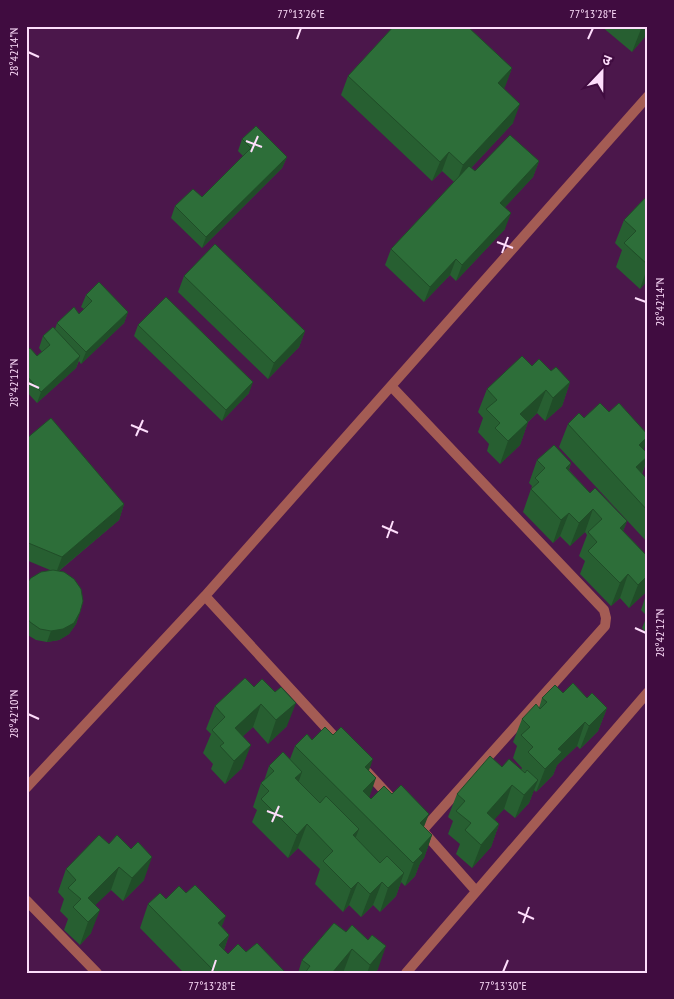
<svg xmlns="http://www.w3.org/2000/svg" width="674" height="999" font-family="'PT Sans Narrow','Noto Sans Devanagari',sans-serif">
<rect width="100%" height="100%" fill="#4b174b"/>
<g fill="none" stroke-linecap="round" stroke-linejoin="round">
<!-- minor -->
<path stroke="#a45c54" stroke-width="10" d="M391,386L604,610L606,618L605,626L422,831
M205,596L342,745
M367,772L391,798
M26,788L205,596L648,96
M422,830L476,891
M26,900L97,973
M406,973L648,692"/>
</g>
<!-- wall -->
<path fill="#275f31" d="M601,26H648V33L632,52Z
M512,68L504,88L513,123L471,168L475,171L539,161L533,177L505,207V229L456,281L450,275L424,302L385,265L391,249L454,182L442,171L432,181L341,95L348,76Z
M242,139L287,157L282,168L202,248L171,218L175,206L202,197L243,156L238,151Z
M648,195V280L640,289L616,267L622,250L615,243L624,220Z
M184,276L305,331L299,347L268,379L178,292Z
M86,295L128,312L124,323L81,364L79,361L76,368L37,403L26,391V352L37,356L42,352L39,348L43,336L55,329L57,323L79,314L84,309L81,307Z
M138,325L249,393L222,421L134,336Z
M532,366L551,371L570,382L562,406L545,421L537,413L528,422L520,445L500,464L487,451L489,444L478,432L483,418L478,412L487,389Z
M609,412L648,435V438L643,450L648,457L642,474L647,479L648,478V543L559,447L568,424L584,418Z
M26,439L124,504L119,520L59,571L80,612L76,624L69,634L59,640L47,642L36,640L26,634V584L50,570L26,560Z
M537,460L571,463L569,470L590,493L627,521L623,531L647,556L648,555V635L642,628L647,616L641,610L646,595L645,593L629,608L620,598L611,606L580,574L585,561L579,556L587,535L585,532L570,546L560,536L553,543L523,512L532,486L529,483Z
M245,678L287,726L268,744L253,727L243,736L242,768L225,784L211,769L213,764L203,753L211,734L206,729L215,706Z
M563,693L587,698L607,708L598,731L580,749L577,746L557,765L553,775L536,792L534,790L529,803L515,818L504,809L494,819L499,824L491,847L472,868L456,854L460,844L448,834L453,821L448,817L457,794L502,767L521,770L522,768L513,758L517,746L513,742L522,719L539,708L542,698Z
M295,746L369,771V797L371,799L424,827L432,835L424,858L420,863L415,876L405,886L401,882L396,896L380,912L373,905L361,917L349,905L343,912L315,884L320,869L298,848L288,858L252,822L257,810L253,807L261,783L264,781L269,766L290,759Z
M109,844L131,849L144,880L123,901L111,890L95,905L91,933L80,945L64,930L68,919L60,911L64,899L58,892L66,869Z
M166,899L222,927L229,935L224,950L228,954L246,952L286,973H184L140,928L148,904Z
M334,923L378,969L375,973H298L302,960Z"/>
<!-- shaded-wall -->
<path fill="#204d28" d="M643,26H648V33L632,52L641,29Z
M512,68L505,87L491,102L498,83Z
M520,104L513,123L456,184L463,165Z
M449,152L442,171L432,181L440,162Z
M287,157L282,168L202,248L206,237Z
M539,161L533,177L494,219L500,203Z
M511,213L505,229L456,281L462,265Z
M456,259L450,275L424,302L430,287Z
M648,266V280L640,289Z
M128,312L124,323L81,364L86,352Z
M305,331L299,347L268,379L274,363Z
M80,356L76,368L37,403L41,392Z
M253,382L249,393L222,421L226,410Z
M570,382L562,406L545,421L553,398Z
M546,390L537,413L512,437L520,414Z
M528,422L520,445L500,464L508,441Z
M648,436V438L640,459L639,445Z
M648,456L640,478L627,490L636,467Z
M571,463L563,486L566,468Z
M124,504L119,520L56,573L62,557Z
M593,509L585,532L570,546L579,523Z
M569,513L560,536L553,543L561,520Z
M627,521L618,544L620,528Z
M628,574L620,598L611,606L620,583Z
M648,575V584L645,593L629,608L638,585Z
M80,612L76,624L69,634L59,640L47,642L51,631Z
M296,703L287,726L268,744L276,720Z
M261,704L253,727L227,751L235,728Z
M607,708L598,731L580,749L589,726Z
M585,722L577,746L557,765L553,775L536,792L545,769L558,749Z
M251,745L242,768L225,784L234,761Z
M373,759L365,782V767Z
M302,772L294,795L295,778Z
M376,778L368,801L363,791Z
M538,780L529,803L515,818L524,795Z
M512,785L504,809L479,837L487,813Z
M429,814L420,837V823Z
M307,824L298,848L288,858L297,835Z
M499,824L491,847L472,868L481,845Z
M359,829L350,852L353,835Z
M432,835L424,858L420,863L415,876L405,886L419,849Z
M152,857L144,880L123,901L132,878Z
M119,867L111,890L83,917L88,898Z
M404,873L396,896L380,912L388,888Z
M358,882L349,905L343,912L351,889Z
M382,882L373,905L361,917L370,894Z
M100,910L91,933L80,945L88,922Z
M226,916L217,939L218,923Z
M229,935L221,958L210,969L219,945Z
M386,946L378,969L375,973H367L370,965Z
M352,949L343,973H332Z"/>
<!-- building -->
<path fill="#2d6e39" stroke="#204d28" d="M394,26H467L512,68L498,83L520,104L463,165L449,152L440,162L348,76Z
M256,126L287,157L206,237L175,206L193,189L202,197L251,148L242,139Z
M510,135L539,161L500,203L511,213L462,265L456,259L430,287L391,249L469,166L475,171Z
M648,195V265L624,243L636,231L624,220Z
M215,244L305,331L274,363L184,276Z
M99,282L128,312L86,352L57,323L74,307L79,314L92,301L86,295Z
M166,297L253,382L226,410L138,325Z
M53,327L80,356L41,392L26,375V352L30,348L37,356L50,345L43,336Z
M522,356L532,366L539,359L551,371L556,367L570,382L553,398L546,390L520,414L528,422L508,441L495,428L500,423L486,409L497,400L487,389Z
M600,403L609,412L619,403L648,435V436L639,445L648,454V456L636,467L647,479L648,478V511L568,424L579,413L584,418Z
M51,418L124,504L62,557L26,542V439Z
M554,445L571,463L566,468L590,493L595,488L627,521L620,528L647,556L648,555V575L638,585L628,574L620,583L588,551L597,542L588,532L602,519L593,509L579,523L569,513L561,520L531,489L539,482L535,478L545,468L537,460Z
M53,570L64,572L74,579L81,589L83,601L80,612L74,623L63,629L51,631L40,629L30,622L26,616V584L31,578L41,572Z
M245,678L254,687L262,679L275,692L281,687L296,703L276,720L261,704L235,728L251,745L234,761L220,746L224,743L212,730L225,717L215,706Z
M573,683L587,698L592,693L607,708L589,726L585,722L558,749L562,752L545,769L528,752L533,747L521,735L530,727L522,719L536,704L540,709L547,702L542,698L555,685L563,693Z
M325,727L333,735L341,727L373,759L365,767L376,778L363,791L371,799L384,786L392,794L401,785L429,814L420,823L432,835L419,849L423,853L413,863L295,746L307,734L312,740Z
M283,752L302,772L295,778L320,803L326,796L359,829L353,835L380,863L387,856L404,873L388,888L382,882L370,894L358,882L351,889L323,861L333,851L307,824L297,835L261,799L269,791L261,783L274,771L269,766Z
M490,756L502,767L509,759L525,773L527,770L538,780L524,795L512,785L487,813L499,824L481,845L465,830L471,823L456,811L465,801L457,794Z
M99,835L109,844L117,835L131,849L138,842L152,857L132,878L119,867L88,898L100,910L88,922L73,907L81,899L68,888L76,880L66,869Z
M195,885L226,916L218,923L229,935L219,945L228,954L238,944L246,952L257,943L286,973H216L148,904L160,893L166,899L179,886L186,893Z
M334,923L346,932L352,925L368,940L372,935L386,946L370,965L352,949L332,973H305L310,966L302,960Z"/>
<!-- ticks -->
<path fill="none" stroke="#fdddfb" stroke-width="2" d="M297,39L301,28M588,39L593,28M28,52L39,57M246,141L262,147M251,152L258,136M497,242L513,248M502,253L508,237M635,298L646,302M28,383L39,388M131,425L148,432M136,436L143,420M382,526L398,533M387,538L393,521M635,628L646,633M28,714L39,719M267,811L283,817M272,822L279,806M518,912L534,919M523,923L529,907M212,972L216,960M503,972L508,960"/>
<!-- border -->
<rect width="674" height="999" fill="none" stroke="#400c40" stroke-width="55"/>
<!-- north arrow -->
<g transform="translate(602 72) rotate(22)" stroke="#400c40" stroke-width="4" paint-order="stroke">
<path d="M0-4L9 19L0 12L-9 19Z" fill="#fdddfb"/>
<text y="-8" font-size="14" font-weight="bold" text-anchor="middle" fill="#fdddfb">उ</text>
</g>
<rect x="28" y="28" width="618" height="944" fill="none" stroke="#fdddfb" stroke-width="2"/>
<g font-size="12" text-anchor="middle" fill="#fdddfb">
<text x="301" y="18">77°13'26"E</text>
<text x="593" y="18">77°13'28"E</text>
<text transform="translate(14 52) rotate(-90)" y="4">28°42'14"N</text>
<text transform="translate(660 302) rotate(-90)" y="4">28°42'14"N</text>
<text transform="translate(14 383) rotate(-90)" y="4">28°42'12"N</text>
<text transform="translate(660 633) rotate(-90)" y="4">28°42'12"N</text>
<text transform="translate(14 714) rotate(-90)" y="4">28°42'10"N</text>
<text x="212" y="990">77°13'28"E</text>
<text x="503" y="990">77°13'30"E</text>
</g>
</svg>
